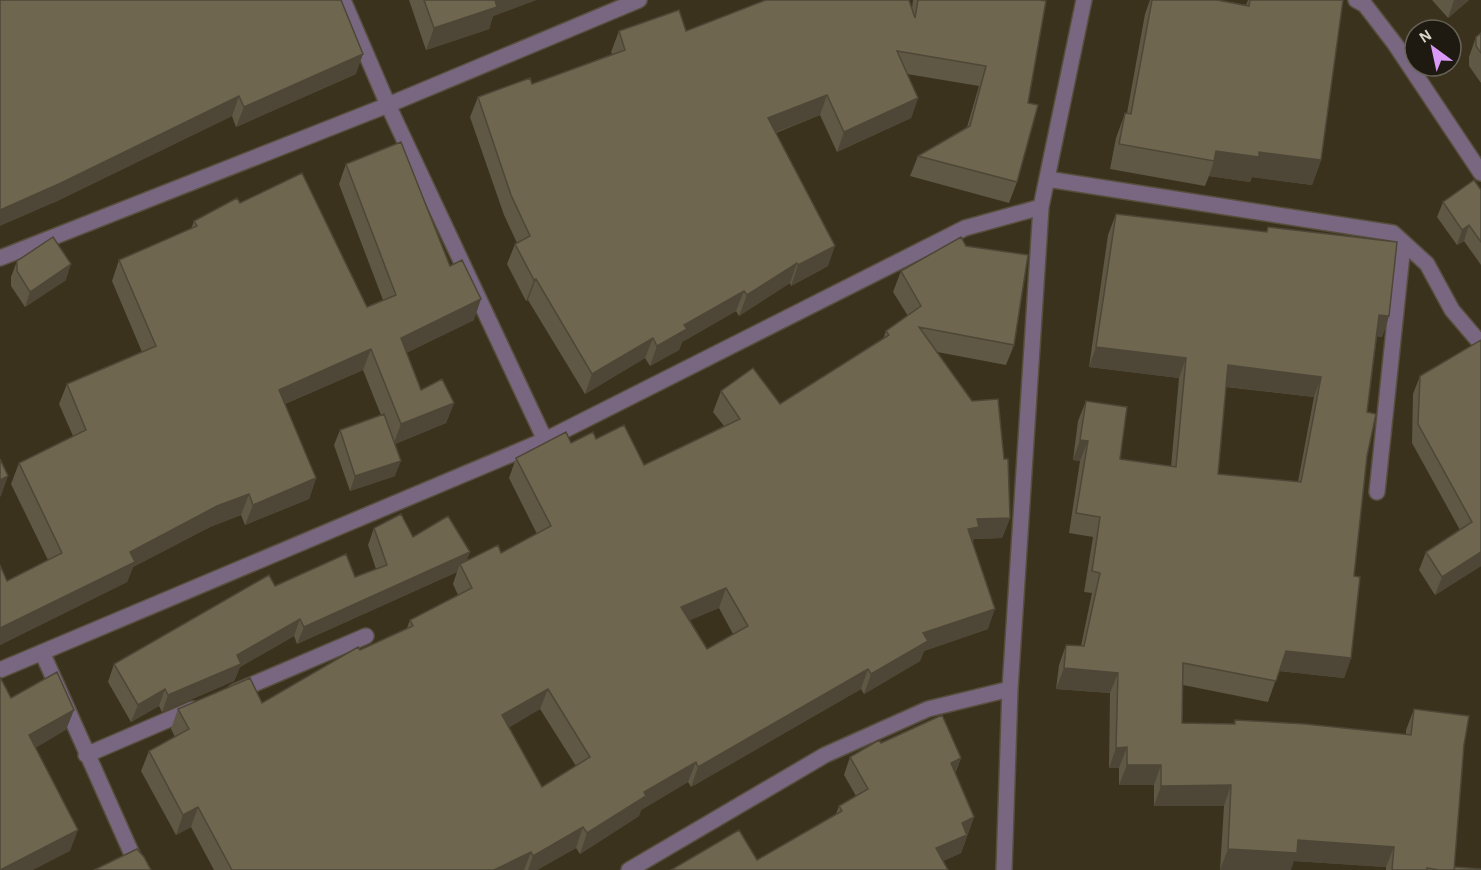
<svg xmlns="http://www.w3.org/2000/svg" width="1481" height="870" font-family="'Alegreya Sans',sans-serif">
<rect width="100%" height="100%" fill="#3a321d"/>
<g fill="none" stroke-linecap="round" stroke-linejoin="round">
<!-- minor casing -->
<g stroke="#574f3c" stroke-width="18">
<path id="minor" d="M343,0L388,105L545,440
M1356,0L1365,5L1395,44L1481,173
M1047,179L1393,233L1427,264L1452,310L1481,344
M0,258L388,105L639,0
M1377,492L1403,244
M42,652L139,870
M0,670L545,440L965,228L1041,207
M235,692L366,636
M86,755L193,709
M629,870L825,755L928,709L1010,689
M1004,870L1010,689L1041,207L1084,0"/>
</g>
<!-- minor -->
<use href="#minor" stroke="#796782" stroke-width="15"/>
</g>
<!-- wall -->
<path fill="#5f5844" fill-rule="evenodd" d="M0,0L356,74L236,127L232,116L53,203Z
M409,0H536L493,16L489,29L426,50Z
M913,0H1040L1028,103L1017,182L1009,203L910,176L918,156L967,127L979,86L907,74L918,98L911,118L837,152L820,115L776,133L828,266L791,286L790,283L739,316L736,311L682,342L679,350L650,366L645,358L585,394L528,300L526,301L507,264L515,244L517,243L504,215L470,117L478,97L532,84L612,54L611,52L619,31H686L912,8Z
M1150,0H1217L1246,5L1248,0H1343L1321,160L1312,185L1252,177L1250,182L1209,176L1205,186L1110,169L1116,138L1125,113H1127L1145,14Z
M1432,0H1469L1448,18Z
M1481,33V83L1469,66V57L1476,37Z
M346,164L450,266L474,320L406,353L421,390L454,403L446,423L395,444V476L350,491L334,445L340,430L381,415L363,370L285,404L316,478L309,499L245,525L241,515L210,527L133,567L127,582L0,645V565L7,581L48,560L11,484L19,463L73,436L59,404L67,384L142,352L112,281L119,260L191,229L194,221L240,203L367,307L383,300L339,184Z
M1481,190V265L1464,241L1457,245L1437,217L1443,202Z
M1116,214L1266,232L1268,227L1389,316L1382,337L1377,336L1367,412V456L1354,576L1351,658L1344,678L1279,671L1268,702L1183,685L1182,723L1234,724L1235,720L1406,735V730L1414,709L1464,745L1454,867L1481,870H1386V867L1294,861L1220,870L1224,806H1154V785H1119V768H1109L1110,693L1056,689L1059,665L1066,645L1081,646L1092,593L1084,592L1093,537L1069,533L1080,461L1073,460L1078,421L1086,401L1120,459L1171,467L1179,378L1089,367L1108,235ZM1226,387L1314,397L1298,482L1218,474Z
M17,261L66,280L25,307L11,286V277Z
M901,271L1014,345L1006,365L937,352L1010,518L1002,538L974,539L972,543L988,629L924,651L920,661L864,694L861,689L691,787L688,782L641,810L639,816L580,854L576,848L537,870H214L191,827L176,835L141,771L149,751L175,737L171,729L178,709L262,703L360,650L407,628L410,620L458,595L453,584L457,572L297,644L294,636L240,667L234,681L162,712L159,706L131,722L108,682L114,664L275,586L355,577L376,569L368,545L374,528L413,537L467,560L501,553L537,534L509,478L516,458L571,443L596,439L644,465L724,426L713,412L721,391L780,404L883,339L886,331L908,316L893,292ZM719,608L733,634L707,649L690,620ZM540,709L576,766L542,787L509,727Z
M1481,340V566L1435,595L1419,570L1426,552L1460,530L1412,443L1413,394L1420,376Z
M881,743L961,758L955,774L974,817L961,853L943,861L757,860L836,814L839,806L856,796L844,775L850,757Z"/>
<!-- shaded-wall -->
<path fill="#4e4737" d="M493,0H536L493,16L489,29L426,50L434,28Z
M1454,0H1469L1448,18Z
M363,54L356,74L236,127L244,107Z
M827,95L820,115L761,138L768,118Z
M239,96L232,116L53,203L0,226V210Z
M918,98L911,118L837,152L844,132Z
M1216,151L1259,152L1321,160L1312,185L1252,177L1250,182L1209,176L1214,161Z
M1469,225L1464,241L1457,245L1462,230Z
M835,246L828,266L791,286L798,265Z
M797,263L790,283L739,316L747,295Z
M71,264L66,280L25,307L30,292Z
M536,279L528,300L526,301L534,280Z
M744,291L736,311L682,342L679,350L650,366L657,346L684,325Z
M481,299L474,320L393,359L401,338Z
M1379,315L1389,316L1382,337L1372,336Z
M653,338L645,358L585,394L592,374Z
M1096,347L1186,358L1179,378L1089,367Z
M371,349L363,370L271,410L279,390Z
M1228,365L1321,377L1314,397L1220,386Z
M454,403L446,423L393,445L401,424Z
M1080,440L1088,441L1080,461L1073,460Z
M401,461L395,476L350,491L355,476Z
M8,476L1,496L0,497V480Z
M316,478L309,499L245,525L253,505Z
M249,494L241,515L210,527L133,567L127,582L0,645V628L130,552L217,506Z
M1010,518L1002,538L974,539L971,547L968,529L977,519Z
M470,552L464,569L460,564L457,572L297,644L304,627Z
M1481,552V566L1435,595L1442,577Z
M726,588L719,608L674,627L681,607Z
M995,609L988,629L924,651L920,661L864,694L871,674L923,633Z
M300,619L294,636L240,667L234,681L162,712L168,695Z
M1286,651L1351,658L1344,678L1279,671Z
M1064,668L1118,673L1110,693L1056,689Z
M868,669L861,689L691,787L698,767Z
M165,689L159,706L131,722L138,705Z
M548,689L540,709L495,736L502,715Z
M74,710L66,730L22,756L29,735Z
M1127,747L1119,768H1109L1116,748Z
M961,758L954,776L951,763Z
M696,762L688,782L641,810L639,816L580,854L587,833L644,792Z
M1127,765H1161L1154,785H1119Z
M1231,785L1224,806H1154L1161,786Z
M198,807L191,827L176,835L183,815Z
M974,817L961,853L930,866L936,848L962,823Z
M583,827L576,848L537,870H528L533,856Z
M78,830L70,851L33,870H0Z
M1298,840L1394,847L1386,867L1294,861L1291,870H1220L1228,849Z
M531,852L524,870H494Z"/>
<!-- building -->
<path fill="#6f664f" stroke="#4e4737" stroke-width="1.5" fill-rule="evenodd" d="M0,0H341L363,54L244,107L239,96L61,183L0,210Z
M424,0H495L497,7L434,28Z
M766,0H909L915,18L918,0H1040L1046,1L1028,103L1038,105L1017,182L918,156L970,126L986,66L897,51L918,98L844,132L827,95L768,118L835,246L798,265L797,263L747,295L744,291L684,325L687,329L657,346L653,338L592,374L536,279L534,280L515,244L530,236L511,195L478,97L530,78L532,84L625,50L619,31L679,10L686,31Z
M1152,0H1217L1249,6L1250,0H1343L1321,160L1259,152V157L1216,151L1214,161L1119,144L1125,113L1131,114Z
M1481,33V53L1476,46V37Z
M401,142L450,266L462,260L481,299L401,338L421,390L442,379L454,403L401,424L371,349L279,390L316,478L253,505L249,494L217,506L130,552L135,562L0,628V565L7,581L62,553L19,463L86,430L67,384L156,346L119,260L197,226L194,221L237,198L240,203L302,173L367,307L396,295L346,164Z
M1474,180L1481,190V242L1469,225L1462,230L1443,202Z
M1116,214L1267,232L1268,227L1397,242L1389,316L1379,315L1367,412L1376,414L1367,456L1354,576L1360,577L1351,658L1286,651L1276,681L1183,663L1182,723L1235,724V720L1305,724L1411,735L1414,709L1469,716L1464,745L1454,870H1439L1427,868V870H1392L1394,847L1298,840L1297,853L1228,849L1231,785L1161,786V765H1127V747L1116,748L1118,673L1064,668L1066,645L1084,646L1100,573L1092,571L1100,517L1076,513L1088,441L1080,440L1086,401L1127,407L1120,459L1176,467L1186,358L1096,347ZM1228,365L1321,377L1301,482L1218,474Z
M53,237L71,264L30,292L17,271V261Z
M961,237L966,246L1028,255L1014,345L919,327L972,401L998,399L1004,459H1008L1010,518L977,519L979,527L968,529L995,609L923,633L928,641L871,674L868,669L698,767L696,762L644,792L646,796L587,833L583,827L533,856L531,852L494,870H232L198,807L183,815L149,751L189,729L178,709L250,678L262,703L358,647L360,650L413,626L410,620L472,588L460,564L498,545L501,553L551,526L516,458L566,432L571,443L593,432L596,439L624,425L644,465L740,419L721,391L753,368L780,404L889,335L886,331L921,306L901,271ZM726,588L748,626L707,649L681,607ZM548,689L590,757L542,787L502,715Z
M1481,340V552L1442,577L1426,552L1472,522L1418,424L1420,376Z
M384,414L401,461L355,476L340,430Z
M0,459L8,476L0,480Z
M401,514L413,537L448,516L470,552L304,627L300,619L237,655L241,664L168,695L165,689L138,705L114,664L269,575L275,586L346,554L355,577L387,565L374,528Z
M57,672L74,710L29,735L78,830L0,870V677L11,698Z
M942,715L961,758L951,763L974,817L962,823L967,835L936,848L948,870H671L739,830L757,860L842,811L839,806L868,789L850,757L879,740L881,743Z
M137,849L144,857L151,870H94Z
M1455,867L1481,869V870H1454Z"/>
<!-- north arrow -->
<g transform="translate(1433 48) rotate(327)"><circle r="28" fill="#1e1a11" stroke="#69645a" stroke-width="1.5"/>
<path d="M0-4.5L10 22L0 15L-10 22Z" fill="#d99af7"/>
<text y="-9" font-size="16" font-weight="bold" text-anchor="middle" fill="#d9d4c8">N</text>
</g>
</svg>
